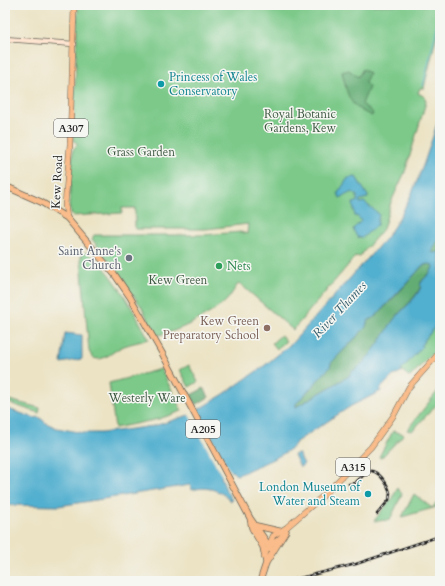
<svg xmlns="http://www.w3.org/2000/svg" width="445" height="586" font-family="Cardo,serif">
<rect width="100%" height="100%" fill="#f6f6f2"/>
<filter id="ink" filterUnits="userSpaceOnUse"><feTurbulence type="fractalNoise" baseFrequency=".025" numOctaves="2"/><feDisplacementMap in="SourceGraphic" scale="8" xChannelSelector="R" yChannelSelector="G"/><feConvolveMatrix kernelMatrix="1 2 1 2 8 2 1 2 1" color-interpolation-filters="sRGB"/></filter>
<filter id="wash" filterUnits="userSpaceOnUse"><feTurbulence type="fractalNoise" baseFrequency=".012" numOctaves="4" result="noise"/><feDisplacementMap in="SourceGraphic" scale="16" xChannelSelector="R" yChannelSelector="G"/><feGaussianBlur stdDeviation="0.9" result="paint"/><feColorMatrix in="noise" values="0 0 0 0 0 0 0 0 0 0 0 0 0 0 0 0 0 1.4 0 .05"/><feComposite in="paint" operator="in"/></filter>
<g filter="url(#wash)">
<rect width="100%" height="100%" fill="#ece3c4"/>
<!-- green -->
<path fill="#7bc989" stroke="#4c7252" d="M78,5H440V22L424,88H420L418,93L425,97L426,102L405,172L391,202L383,229L360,256L355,257L293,330L239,283C234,289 231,296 226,301C214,313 173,335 156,335L141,306L92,239L94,235H203L241,232L247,234L248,224L206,229H135V208H122V213L72,216L69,207L73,149L78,144L73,140Z
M86,252C111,266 135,314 149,339C140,342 132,343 124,346C113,350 103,364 92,357L89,351L81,261V256Z
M440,320V345L410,377L401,370L422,346L421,345Z
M281,335L286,341L277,349L272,343Z
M189,365L198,382L189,387L180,370Z
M161,369L182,411L159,419L115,428L109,383Z
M440,388V401L412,431L407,430Z
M5,399L40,408L39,413L6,402Z
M393,431L404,434L381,458L379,457Z
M397,488L402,494L390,520L374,521L390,500H392Z
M414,494L432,508L440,499V506L402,517Z
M348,579H383L387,581H337Z"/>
<!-- forest -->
<path fill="#64ad75" stroke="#406448" d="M363,69L369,73L365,83L369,87L362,104L373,113L372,116C348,106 348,96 342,72L349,70L358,77Z
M440,235V254L437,252L433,254L432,249Z
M428,264L433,265C433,273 424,277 421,282C420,284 421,287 420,288C413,302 398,312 390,325C385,335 363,369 352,371L349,376L296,407V404L330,367L331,363L364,329L370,318C380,315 413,277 422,266Z
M204,388L209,397L196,405L191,395Z"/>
<!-- water -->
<path fill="#51afcf" stroke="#366676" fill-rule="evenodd" d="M440,114V235L432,252L433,253L438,252L440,254V320L421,345L422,347L401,370L402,371L393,376L380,389L381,391L351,406L296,442C292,454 254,466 243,473L236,475L232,471L221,477L226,490L232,500L230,501C221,489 205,486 192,490L190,485L59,506L5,505V408L35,418L39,417L46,423L57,428L84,433H101L154,426L189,415L224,394L264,366L292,343L385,239C413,202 426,158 440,114ZM428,264L433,265C433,273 424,277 421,283C420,284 421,287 420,289C413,303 398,312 390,325C385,335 362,369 352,371L349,376L296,407V404L330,367L331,363L366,327C366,319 373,319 377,315C390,300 408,283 422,266Z
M356,177L368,196V198L360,200V203L364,202L379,214L377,225L362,238L357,237L353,229L361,221L357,216L355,217L353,203L357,202V195L352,192L340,198L338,193L348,178Z
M65,333L82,335V359L61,363Z
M298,453L304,464L300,467L294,455Z"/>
<!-- pier -->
<path fill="#ece3c4" d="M196,408L231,473L223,478L188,413Z"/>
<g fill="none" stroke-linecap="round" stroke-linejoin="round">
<!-- stream -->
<path stroke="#51afcf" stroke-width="1" d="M423,86L440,14"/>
</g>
</g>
<g filter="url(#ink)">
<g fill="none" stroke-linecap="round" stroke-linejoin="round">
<!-- secondary casing -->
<g stroke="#656257" stroke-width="6">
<path id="secondary" d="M5,39L74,44"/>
</g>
<!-- primary casing -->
<g stroke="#656257" stroke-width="6">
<path id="primary" d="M67,218L65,205L70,144L74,5
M267,545L273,544L282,536
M264,557L273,536L287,527L324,495L371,447L394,415L409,387L440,352"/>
</g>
<!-- highway casing -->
<g stroke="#656257" stroke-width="7">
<path id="highway" d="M5,186L41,202L67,218L115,275L130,297L162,353L250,518L252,528L263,547L266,563
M250,518L272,550
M257,526L279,531
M260,581L266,563L286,531"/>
</g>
<!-- secondary -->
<use href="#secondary" stroke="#fde4d0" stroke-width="4.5"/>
<!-- primary -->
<use href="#primary" stroke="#f9bc8a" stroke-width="5"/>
<!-- highway -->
<use href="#highway" stroke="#f9bc8a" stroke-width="5.5"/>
<!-- rail casing -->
<g stroke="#1c1c1c" stroke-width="2.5">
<path id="rail" d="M349,484L355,483L368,471C378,469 388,484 390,493L389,500L377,514
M288,581L356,564L440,536
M437,581L440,577"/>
</g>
<!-- rail -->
<use href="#rail" stroke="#f6f6f2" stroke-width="1" stroke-dasharray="3" stroke-linecap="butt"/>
</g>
</g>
<!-- markers -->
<g fill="#0f9aa8" stroke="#f6f6f2" stroke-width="1.5">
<circle cx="161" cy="84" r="4"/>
<circle cx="368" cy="494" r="4"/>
</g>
<circle fill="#6b7280" stroke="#f6f6f2" stroke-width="1.5" cx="129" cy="258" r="4"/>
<circle fill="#2e9e5b" stroke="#f6f6f2" stroke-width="1.5" cx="219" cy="266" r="4"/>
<circle fill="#8d6e63" stroke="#f6f6f2" stroke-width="1.5" cx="267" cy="328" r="4"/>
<g text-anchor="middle" stroke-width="3" stroke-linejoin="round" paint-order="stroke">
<!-- shield labels -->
<g fill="#f6f6f2" stroke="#5d5d5c" stroke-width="1">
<rect x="54" y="119" width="34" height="18" rx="3"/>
<rect x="186" y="420" width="34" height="18" rx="3"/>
<rect x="336" y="458" width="34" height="18" rx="3"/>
</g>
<g font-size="11" font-weight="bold" fill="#1c1c1c">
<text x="71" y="132">A307</text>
<text x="203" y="433">A205</text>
<text x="353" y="471">A315</text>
</g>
<!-- culture labels -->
<g font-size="12" fill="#0d838f" stroke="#f6f6f2" text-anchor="start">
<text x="169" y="81">Princess of Wales<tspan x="169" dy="14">Conservatory</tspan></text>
<text x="360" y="491" text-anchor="end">London Museum of<tspan x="360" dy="14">Water and Steam</tspan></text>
</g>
<!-- park labels -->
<g font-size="12" fill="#3d5942" stroke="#f6f6f2">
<text x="300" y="118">Royal Botanic<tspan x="300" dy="14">Gardens, Kew</tspan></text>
<text x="141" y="156">Grass Garden</text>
<text x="178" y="284">Kew Green</text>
<text x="147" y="402">Westerly Ware</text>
</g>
<!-- street labels -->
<g font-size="12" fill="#1c1c1c" stroke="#f6f6f2">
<text transform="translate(57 182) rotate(-87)" y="4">Kew Road</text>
</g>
<!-- worship labels -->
<g font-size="12" fill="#5b616d" stroke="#f6f6f2" text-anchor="end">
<text x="121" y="255">Saint Anne's<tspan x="121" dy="14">Church</tspan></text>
</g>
<!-- leisure labels -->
<g font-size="12" fill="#27864d" stroke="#f6f6f2" text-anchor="start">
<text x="227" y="270">Nets</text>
</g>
<!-- education labels -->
<g font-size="12" fill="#785e54" stroke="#f6f6f2" text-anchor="end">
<text x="259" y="325">Kew Green<tspan x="259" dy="14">Preparatory School</tspan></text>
</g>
<!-- water labels -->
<g font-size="13" font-style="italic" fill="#345e6d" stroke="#f6f6f2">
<text transform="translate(339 309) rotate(-47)" y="5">River Thames</text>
</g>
</g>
<!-- margin -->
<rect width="445" height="586" fill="none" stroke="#f6f6f2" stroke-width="20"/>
</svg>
